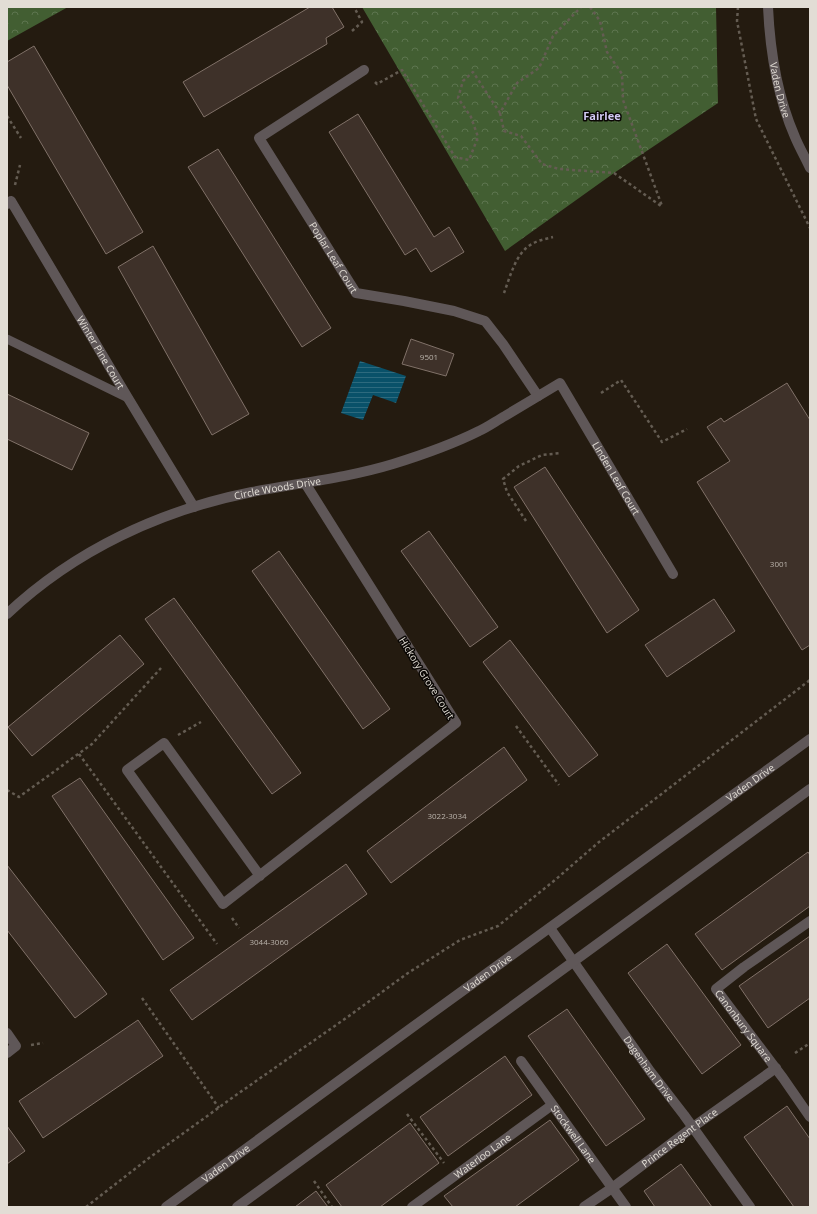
<svg xmlns="http://www.w3.org/2000/svg" width="817" height="1214" font-family="'Open Sans',sans-serif">
<defs>
<pattern id="forest-crowns" width="20" height="18" patternUnits="userSpaceOnUse"><rect width="20" height="18" fill="#425e32"/><path d="M2 6a3 3 0 1 1 6 0M12 15a3 3 0 1 1 6 0" fill="none" stroke="#5d754f"/></pattern>
<pattern id="water-rules" width="6" height="5" patternUnits="userSpaceOnUse"><rect width="6" height="5" fill="#095169"/><path d="M0 2.5h6" fill="none" stroke="#2d6a7e"/></pattern>
</defs>
<rect width="100%" height="100%" fill="#241b10"/>
<!-- forest -->
<path fill="url(#forest-crowns)" d="M7,7H68L7,41Z
M362,7H716L718,103L614,173L505,251Z"/>
<!-- water -->
<path fill="url(#water-rules)" d="M360,361L406,376L396,403L373,395L363,420L341,413Z"/>
<!-- building -->
<path fill="#3e3129" stroke="#807168" d="M310,7H332L344,27L326,38L327,44L204,117L183,82Z
M34,46L143,232L106,254L7,85V62Z
M358,114L434,237L449,227L464,252L431,272L416,248L405,255L329,132Z
M218,149L331,328L302,347L188,167Z
M153,246L249,414L212,435L118,267Z
M411,339L454,354L446,376L402,364Z
M787,383L810,420V645L802,650L697,482L730,461L707,427L721,418L724,422Z
M7,394L89,433L72,470L7,439Z
M545,467L639,610L607,633L514,487Z
M429,531L498,627L470,647L401,551Z
M279,551L390,709L363,729L252,571Z
M174,598L301,773L272,794L145,619Z
M714,599L735,631L667,677L645,645Z
M120,635L144,664L32,756L8,727Z
M510,640L598,755L569,777L483,662Z
M504,747L527,780L391,883L367,851Z
M80,778L194,938L163,960L52,796Z
M808,852L810,855V906L722,970L695,934Z
M346,864L367,894L192,1020L170,990Z
M7,865L107,994L75,1018L7,930Z
M810,936V998L768,1028L739,986Z
M667,944L741,1045L702,1074L628,973Z
M567,1009L645,1119L606,1146L528,1036Z
M138,1020L163,1056L43,1138L19,1101Z
M505,1056L532,1095L448,1156L420,1117Z
M787,1106L810,1139V1207H794L744,1137Z
M550,1120L579,1160L515,1207H453L444,1196Z
M410,1123L439,1163L380,1207H342L326,1185Z
M7,1126L25,1151L7,1164Z
M681,1164L712,1207H655L644,1191Z
M316,1191L328,1207H295Z"/>
<g fill="none" stroke-linecap="round" stroke-linejoin="round">
<!-- path -->
<path stroke="#645c52" stroke-width="2.5" stroke-dasharray="3 3" stroke-linecap="butt" d="M590,7L600,21L607,52L622,74L623,100L662,206
M738,7L737,21L756,119L810,228
M352,31L362,22L354,7
M375,82L377,84L402,70L455,157L469,160L478,137L471,117L458,98L463,81L473,72L500,113L517,83L539,68L553,36L581,7
M500,113L504,131L521,136L542,164L559,169L614,173L661,206
M7,116L21,138
M15,185L20,165
M504,293C510,277 516,252 532,244C538,240 546,239 553,237
M601,393L621,380L662,442L687,429
M526,521L507,492L503,479L519,466L542,455L561,453
M516,726L559,785
M178,735L201,722
M79,754L217,944
M7,790L19,797L92,744L161,668
M232,918L239,928
M142,998L219,1108
M31,1045L43,1043
M795,1053L810,1043
M407,1114L444,1163
M314,1181L332,1207
M86,1207L149,1158L239,1093L349,1016L408,973L460,940L498,926L555,880L599,842L810,680"/>
<!-- service -->
<path stroke="#5f5758" stroke-width="9" d="M7,339L128,398"/>
<!-- minor -->
<g stroke="#5f5758" stroke-width="10">
<path id="s1" d="M364,70L259,138L356,293L404,301L454,311L485,321L503,344L538,396"/>
<path id="s2" d="M7,204L11,201L128,398L194,507"/>
<path id="s3" d="M7,614C75,550 161,510 252,492C299,483 347,478 393,464C422,455 451,445 479,431C488,427 496,421 505,416C523,405 542,394 560,383L673,574"/>
<path d="M260,876L164,743L127,770L223,904L456,723L305,483"/>
<path id="s4" d="M810,921L744,967L716,989L783,1078L810,1117"/>
<path id="s5" d="M550,928L650,1071L684,1115L750,1207"/>
<path d="M7,1033L16,1046L7,1053"/>
<path id="s6" d="M521,1061L626,1207"/>
<path id="s7" d="M412,1207L552,1105"/>
<path id="s8" d="M584,1207L612,1188L693,1127L776,1068"/>
</g>
<!-- tertiary -->
<g stroke="#5f5758" stroke-width="10">
<path id="s9" d="M768,7C770,51 777,96 795,137C799,147 805,157 810,168"/>
<path id="s10" d="M166,1207C380,1050 595,895 810,739"/>
<path d="M237,1207L810,789"/>
</g>
</g>
<g text-anchor="middle" stroke-width="3" stroke-linejoin="round" paint-order="stroke">
<!-- number labels -->
<g font-size="8" fill="#b9b2aa">
<text x="429" y="360">9501</text>
<text x="779" y="567">3001</text>
<text x="447" y="819">3022-3034</text>
<text x="269" y="945">3044-3060</text>
</g>
<!-- street labels -->
<g font-size="10" fill="#e2ddd5" stroke="#0a0704">
<text dy="4" stroke="none"><textPath href="#s9" startOffset="84">Vaden Drive</textPath></text>
<text dy="4" stroke="none"><textPath href="#s1" startOffset="266">Poplar Leaf Court</textPath></text>
<text dy="4" stroke="none"><textPath href="#s2" startOffset="181">Winter Pine Court</textPath></text>
<text dy="4" stroke="none"><textPath href="#s3" startOffset="718">Linden Leaf Court</textPath></text>
<text dy="4" stroke="none"><textPath href="#s3" startOffset="303">Circle Woods Drive</textPath></text>
<text transform="translate(427 678) rotate(58)" y="4">Hickory Grove Court</text>
<text dy="4" stroke="none"><textPath href="#s10" startOffset="722">Vaden Drive</textPath></text>
<text dy="4" stroke="none"><textPath href="#s10" startOffset="398">Vaden Drive</textPath></text>
<text dy="4" stroke="none"><textPath href="#s4" startOffset="162">Canonbury Square</textPath></text>
<text dy="4" stroke="none"><textPath href="#s5" startOffset="172">Dagenham Drive</textPath></text>
<text dy="4" stroke="none"><textPath href="#s6" startOffset="90">Stockwell Lane</textPath></text>
<text dy="4" stroke="none"><textPath href="#s8" startOffset="118">Prince Regent Place</textPath></text>
<text dy="4" stroke="none"><textPath href="#s7" startOffset="87">Waterloo Lane</textPath></text>
<text dy="4" stroke="none"><textPath href="#s10" startOffset="74">Vaden Drive</textPath></text>
</g>
<!-- neighbourhood labels -->
<g font-size="11" font-weight="bold" fill="#d2c9f4" stroke="#0a0704">
<text x="602" y="120">Fairlee</text>
</g>
</g>
<!-- border -->
<rect width="817" height="1214" fill="none" stroke="#e2ddd5" stroke-width="16"/>
</svg>
